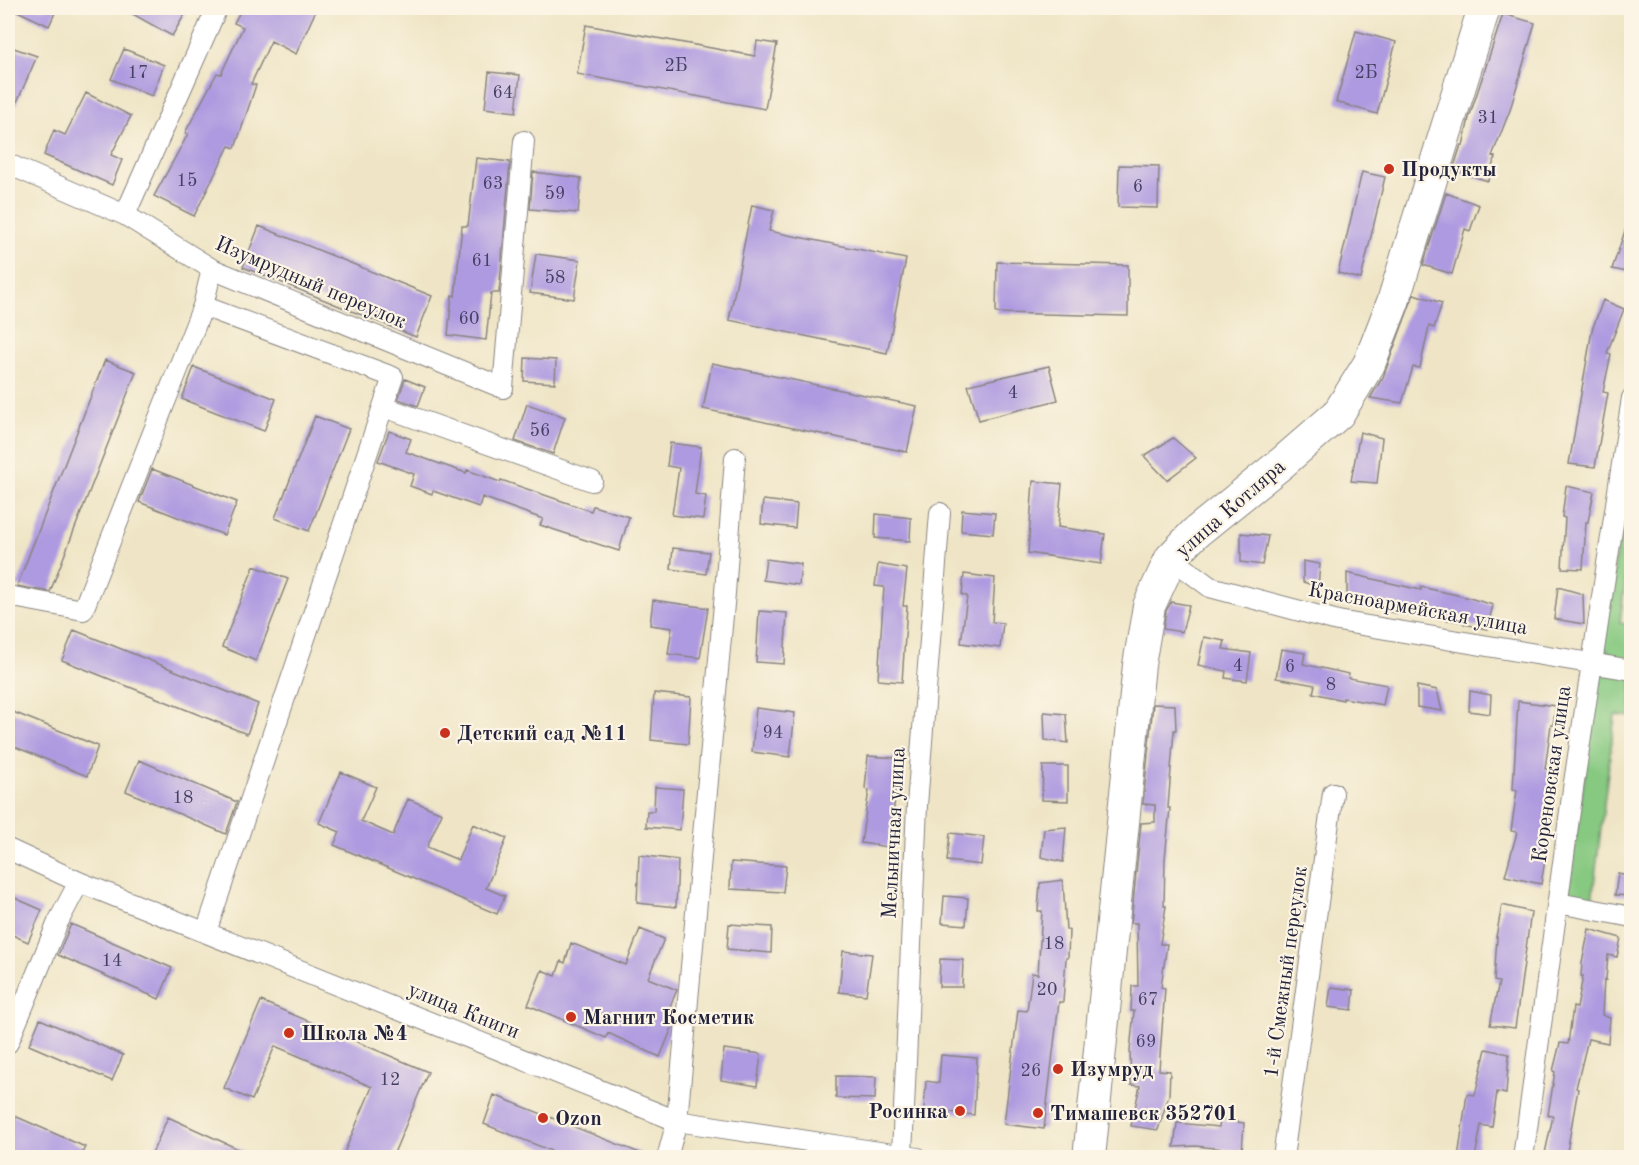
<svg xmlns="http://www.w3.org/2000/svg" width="1639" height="1165" font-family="'Old Standard TT',serif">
<rect width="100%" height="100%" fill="#fcf5e5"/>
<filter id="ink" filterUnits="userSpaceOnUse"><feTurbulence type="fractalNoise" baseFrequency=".0167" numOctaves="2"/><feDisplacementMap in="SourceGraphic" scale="12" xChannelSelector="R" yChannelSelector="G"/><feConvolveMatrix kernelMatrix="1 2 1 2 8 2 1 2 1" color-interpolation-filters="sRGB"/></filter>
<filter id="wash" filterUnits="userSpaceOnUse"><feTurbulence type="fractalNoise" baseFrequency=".008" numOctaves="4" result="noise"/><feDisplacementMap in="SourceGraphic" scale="24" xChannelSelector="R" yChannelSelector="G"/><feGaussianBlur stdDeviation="1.35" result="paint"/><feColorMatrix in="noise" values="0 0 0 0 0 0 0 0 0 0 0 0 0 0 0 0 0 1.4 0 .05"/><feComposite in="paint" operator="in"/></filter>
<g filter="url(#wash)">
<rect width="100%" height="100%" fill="#efe5c6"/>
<!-- green -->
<path fill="#87c981" stroke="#54765e" stroke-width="1.5" d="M1631,468V535L1620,623L1631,625V662L1612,656L1603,646L1628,469Z
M1599,674L1631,675V717L1615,715L1592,901L1570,897L1568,891Z"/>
<g id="blocks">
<!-- building -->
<path fill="#ae9ae0" d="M11,8H57L49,26Z
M122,8H173L185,14L172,36Z
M242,8H317L296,54L271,41L251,84L256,85L235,148L229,146L194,216L154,196L188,134L185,133L217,73L221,74L243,27L234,23Z
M1503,14L1535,23L1510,110L1492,156L1495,157L1488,181L1453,170L1461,145L1463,146L1469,118Z
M586,25L755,56L757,41L777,44L765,109L577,74Z
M1356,31L1396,42L1377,114L1336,102Z
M8,46L37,56L8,123Z
M124,49L164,65L152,96L111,79Z
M489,72L520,75L516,112L485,108Z
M86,93L131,116L111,155L122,160L112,185L44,155L54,130L65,135Z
M476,158L510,162L499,293H491L486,340L448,335L452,295L455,296L462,226H468Z
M1119,165L1159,166L1158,208L1118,207Z
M533,172L581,178L578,213L530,209Z
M1362,172L1385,177L1361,279L1338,273Z
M1446,193L1479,205L1470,231L1465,229L1452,274L1423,265Z
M752,205L774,210L769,231L906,259L887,353L729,320Z
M1629,219L1632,220V273L1612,269Z
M259,226L432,296L416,337L243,267Z
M536,254L580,260L574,299L530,293Z
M997,262L1128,265V316L996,313Z
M1414,294L1442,303L1434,328L1429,326L1420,368L1413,367L1402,403L1370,398L1381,380H1382Z
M1603,300L1624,309L1607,353L1611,354L1603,392L1608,393L1595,467L1569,464L1592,330Z
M525,358L556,360L555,383L524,381Z
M105,360L136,372L50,592L17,586Z
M712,363L917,406L907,452L703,409Z
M1049,366L1058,400L979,420L968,385Z
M194,367L276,399L264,431L182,399Z
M405,379L425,387L418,406L398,399Z
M527,404L565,417L553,454L515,441Z
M315,416L349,429L309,531L275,518Z
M389,431L411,439L406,452L466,473L467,470L500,482L501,480L591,511L593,506L629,517L619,551L540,525L543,519L482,497L479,507L433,491L432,494L410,486L414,474L378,461Z
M1360,432L1382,438L1377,483L1351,481Z
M1173,438L1196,458L1167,480L1144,456Z
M670,443L701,447L695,494L706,496L703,519L672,515L679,468L667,466Z
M152,469L237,502L224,535L139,502Z
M1033,481L1062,484L1058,527L1105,534L1101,564L1028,553Z
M1566,486L1594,492L1588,522H1586L1583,569L1562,568L1565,518L1562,517Z
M763,500L797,504L795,528L761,524Z
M962,510L995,513L993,534L961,531Z
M876,514L911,518L910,541L875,538Z
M1241,533L1268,536L1262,565L1241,562Z
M673,548L709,552L706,574L671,569Z
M766,559L801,564L799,585L763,580Z
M1303,561L1320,564L1318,587L1303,582Z
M878,564L907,569L903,606H907L902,682L878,680L884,587L875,586Z
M254,566L288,579L256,661L222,647Z
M1347,573L1421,590V587L1466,597L1493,605L1487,629L1464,624V622L1383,611V606L1347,598Z
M964,574L995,578L992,622L1003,623L1000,648L961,643L967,596L962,595Z
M1558,587L1583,594L1584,624L1554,619Z
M653,600L708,608L700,658L668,654L672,628L650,625Z
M1171,602L1189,605L1182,632L1163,629L1166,611Z
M759,611L787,613L784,664L756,662Z
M74,630L258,704L247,734L62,660Z
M1204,637L1225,641L1223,649L1251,653L1247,681L1225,678L1226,671L1198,665Z
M1281,649L1305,653L1303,664L1349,674L1348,678L1387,685L1383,705L1343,698V700L1313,693L1315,685L1276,678Z
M1417,686L1437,690L1442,711L1417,707Z
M1470,691L1491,695L1490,714L1469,711Z
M654,693L691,697L688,744L651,740Z
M1518,701L1556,706L1553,725H1551L1545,769L1551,770L1544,853L1546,854L1541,884L1505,876L1517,832L1511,831L1517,790L1513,789Z
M1153,704L1175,705L1176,730H1174L1168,808H1170L1165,859L1164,906H1166L1160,944H1167L1161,987L1165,988L1159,1070L1170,1071L1169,1095L1158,1130L1131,1126L1140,1086L1131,1085L1130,1051L1134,1011H1131L1132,986H1138L1137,923H1131L1141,823L1155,822V805L1143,804Z
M756,708L795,713L790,757L752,752Z
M8,710L98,746L87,776L8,744Z
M1044,712L1066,714L1068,743L1045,740Z
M868,756L897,758L894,808L888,847L861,843L869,790L865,789Z
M139,760L237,802L226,834L126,791Z
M1043,766H1068V801L1042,800Z
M341,772L376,787L361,821L393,835L408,799L442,813L427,847L458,860L473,824L507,838L486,888L505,896L497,914L334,845L340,832L319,823Z
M655,787L683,789L680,830L646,827L647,811H654Z
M1066,827L1063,862L1041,857L1044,829Z
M950,833L984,837L981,865L947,861Z
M639,855L678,860L676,907L637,903Z
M731,862L786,866L783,892L730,889Z
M1618,873L1632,876V896L1615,895Z
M1063,880L1066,930H1069L1068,958H1066L1063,1002H1059L1044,1129L1004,1124L1018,1010L1027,1011L1032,973L1038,974L1042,911H1038L1040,883Z
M8,895L42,910L28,942L8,933Z
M944,896L968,898L966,925L942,923Z
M1502,905L1531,912L1515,1028L1490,1025L1499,982L1494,981L1497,937H1496Z
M71,924L172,968L159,999L58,955Z
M729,924L772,927L771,953L727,949Z
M640,929L664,939L648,978L677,990L665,1018L674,1023L660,1057L608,1033L606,1038L528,1005L542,970L556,976L561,961L565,963L571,943L626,965Z
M1589,929L1621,938L1617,957L1608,955L1606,980L1604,979L1602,1015L1610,1018L1608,1043L1588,1039L1576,1088L1578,1089L1566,1158H1544L1553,1116L1548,1115L1555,1072L1553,1071L1560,1043L1568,1044L1573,1007L1577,1008L1583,976H1581L1582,963Z
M843,951L872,954L866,995L839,992Z
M940,959L963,960L962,987H939Z
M1331,987L1354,990L1352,1010L1328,1007Z
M261,1001L428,1072L392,1158H342L372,1087L275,1046L252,1100L224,1088Z
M40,1019L123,1055L112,1081L29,1045Z
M724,1049L761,1054L757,1086L721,1080Z
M1486,1049L1509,1054L1506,1094L1497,1092L1492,1127L1481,1125L1475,1158H1458L1467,1094L1475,1095Z
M941,1055L977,1058L974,1115L924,1109L926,1081L939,1083Z
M836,1076L876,1077L875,1099L836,1098Z
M494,1095L650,1157L649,1158H569L484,1124Z
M8,1113L85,1147L80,1158H22L8,1151Z
M168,1117L258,1158H150Z
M1220,1120L1244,1123L1242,1151L1196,1146L1174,1147L1177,1123L1219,1127Z"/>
</g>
</g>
<g filter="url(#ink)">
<use href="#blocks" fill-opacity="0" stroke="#888480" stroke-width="1.5"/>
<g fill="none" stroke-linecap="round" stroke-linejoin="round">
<!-- street casing -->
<g stroke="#888480" stroke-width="22">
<path id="street" d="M8,164L125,215L212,269L503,388L524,141
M125,215L217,8
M203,306L393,377L206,932
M384,407L592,481
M1171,558L1210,587L1338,621L1632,670
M8,596L83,610L203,306L212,269
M8,849L79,882L677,1121L918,1158
M1558,903L1632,917
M8,1043L58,922L79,882
M902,1155L917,805L940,513
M667,1158L677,1121L725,593L735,458
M1283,1158L1333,793
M1523,1158L1573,789L1632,398"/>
</g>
<!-- primary casing -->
<g stroke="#888480" stroke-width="34">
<path id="primary" d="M1089,1158L1139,665L1149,606L1171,558L1195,533L1283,462L1338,414L1369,364L1393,302L1484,8"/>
</g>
<!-- street -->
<use href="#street" stroke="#fff" stroke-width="20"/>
<!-- primary -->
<use href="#primary" stroke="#fff" stroke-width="32"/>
</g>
</g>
<!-- markers -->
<g fill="#c8321e" stroke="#fcf5e5" stroke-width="2">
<circle cx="1389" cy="169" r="6"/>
<circle cx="445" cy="733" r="6"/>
<circle cx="571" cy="1017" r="6"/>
<circle cx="289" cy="1033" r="6"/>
<circle cx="1058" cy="1069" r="6"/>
<circle cx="960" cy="1111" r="6"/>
<circle cx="1038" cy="1113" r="6"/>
<circle cx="543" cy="1118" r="6"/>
</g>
<g text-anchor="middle" stroke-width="4.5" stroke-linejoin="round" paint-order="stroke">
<!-- number labels -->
<g font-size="18" fill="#454064">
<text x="676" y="71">2Б</text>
<text x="138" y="78">17</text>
<text x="1366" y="78">2Б</text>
<text x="503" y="98">64</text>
<text x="1488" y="123">31</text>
<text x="187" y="186">15</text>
<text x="493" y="189">63</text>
<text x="1138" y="192">6</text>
<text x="555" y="199">59</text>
<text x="482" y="266">61</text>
<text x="555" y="283">58</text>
<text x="469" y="324">60</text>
<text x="1013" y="398">4</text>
<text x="540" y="436">56</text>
<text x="1238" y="671">4</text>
<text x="1290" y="672">6</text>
<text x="1331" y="690">8</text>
<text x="773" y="738">94</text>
<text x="183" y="803">18</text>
<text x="1054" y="949">18</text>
<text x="112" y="966">14</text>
<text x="1047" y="995">20</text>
<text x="1148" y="1005">67</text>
<text x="1146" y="1047">69</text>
<text x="1031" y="1076">26</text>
<text x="390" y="1085">12</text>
</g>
<!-- poi labels -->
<g font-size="21" font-weight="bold" fill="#22223b" stroke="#fcf5e5" text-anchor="start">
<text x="1401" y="176">Продукты</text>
<text x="457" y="740">Детский сад №11</text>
<text x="583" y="1024">Магнит Косметик</text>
<text x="301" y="1040">Школа №4</text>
<text x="1070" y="1076">Изумруд</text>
<text x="948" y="1118" text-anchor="end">Росинка</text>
<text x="1050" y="1120">Тимашевск 352701</text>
<text x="555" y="1125">Ozon</text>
</g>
<!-- street labels -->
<g font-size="21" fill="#22223b" stroke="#fcf5e5">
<text transform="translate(311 282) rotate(23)" y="7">Изумрудный переулок</text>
<text transform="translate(1230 508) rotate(-41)" y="7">улица Котляра</text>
<text transform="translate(1418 608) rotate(10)" y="7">Красноармейская улица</text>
<text transform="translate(1551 774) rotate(-82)" y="7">Кореновская улица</text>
<text transform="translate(893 833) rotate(-87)" y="7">Мельничная улица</text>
<text transform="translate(1285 972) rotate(-82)" y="7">1-й Смежный переулок</text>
<text transform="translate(464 1010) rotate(22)" y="7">улица Книги</text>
</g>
</g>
<!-- margin -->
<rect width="1639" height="1165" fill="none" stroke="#fcf5e5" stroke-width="30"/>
</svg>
